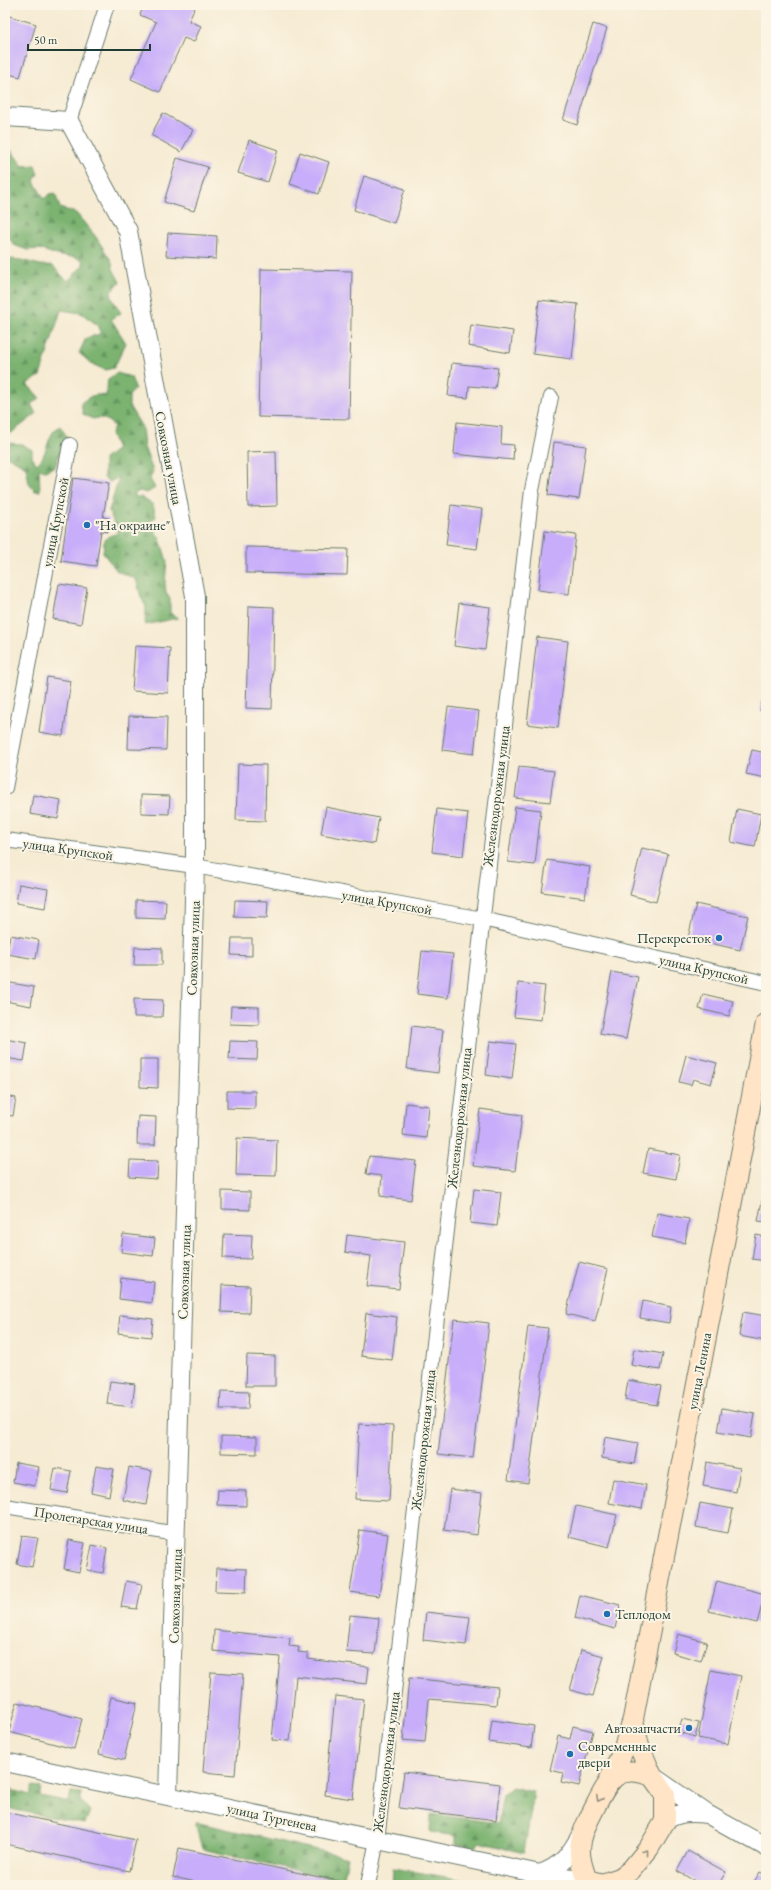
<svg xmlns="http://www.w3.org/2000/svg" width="771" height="1890" font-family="'EB Garamond',serif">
<defs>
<pattern id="forest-firs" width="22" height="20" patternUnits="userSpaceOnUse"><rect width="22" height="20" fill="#7bb371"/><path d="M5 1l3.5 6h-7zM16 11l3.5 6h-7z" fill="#64935e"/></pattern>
</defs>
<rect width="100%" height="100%" fill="#fcf5e5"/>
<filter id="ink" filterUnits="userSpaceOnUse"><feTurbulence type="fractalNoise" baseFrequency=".025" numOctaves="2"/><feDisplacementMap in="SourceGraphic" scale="8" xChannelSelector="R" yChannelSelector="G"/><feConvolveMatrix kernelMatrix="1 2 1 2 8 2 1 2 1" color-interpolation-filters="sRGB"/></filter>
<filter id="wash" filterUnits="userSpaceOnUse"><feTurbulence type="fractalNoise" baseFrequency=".012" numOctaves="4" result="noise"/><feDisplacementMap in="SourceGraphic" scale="16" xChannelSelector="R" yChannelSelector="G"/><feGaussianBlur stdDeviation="0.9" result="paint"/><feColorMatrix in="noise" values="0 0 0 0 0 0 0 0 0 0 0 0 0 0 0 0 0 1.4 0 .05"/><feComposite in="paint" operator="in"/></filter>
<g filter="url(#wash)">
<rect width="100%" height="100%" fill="#f6ebd3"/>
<!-- forest -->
<path fill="url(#forest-firs)" stroke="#4d7852" d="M5,149H10L23,166L35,165L38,174L34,181L44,199L49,194L55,193L60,208L76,213L96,237L112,262L113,269L120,282L111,292L112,298L121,313L111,319L126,343L114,368L105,370L92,364L79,353L86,338L100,334L99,326L81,313L61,310L40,376L27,384L40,398L31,404L36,414L6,437L5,260C23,256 37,268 52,265L67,281C74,277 76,271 83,266V260L74,257L60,256L39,249L27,250L14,245L6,234V224L11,216L7,213L5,217Z
M117,373L131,377L135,388L129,396V406L142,427L144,447L153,471L150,479L155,488L147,493L140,491L135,493V497H141L153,505L156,517L147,524L155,531L160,539L167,561L165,583L166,593L170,599V612L178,618L145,625L146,607L141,597L136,579L117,571L103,553L104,541L109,536L118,533L109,511L119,477L110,482L104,478V459L117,449L111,434L114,426C107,420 103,416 93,419L83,414L81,403C90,396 95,393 106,396L108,379Z
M60,426L69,440L62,449L55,466L45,471L39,469L40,491H35L29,484L26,467L5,455V443L22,444L32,450V458L37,464C39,462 42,459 43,456C49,445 48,433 60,426Z
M33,1786L41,1787L40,1796L69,1802L71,1792L81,1793V1801L90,1811L85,1824L5,1808V1788L30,1795Z
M512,1787L534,1792L524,1853L480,1842L474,1848L456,1844V1836L430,1832L431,1814L498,1823L503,1794Z
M195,1822L348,1857L343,1881L202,1849Z
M393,1868L494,1885H392Z"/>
<g id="blocks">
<!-- building -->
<path fill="#c8aefa" d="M144,5H196L189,21L201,26L194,42L184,38L160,92L131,79L156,22L140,15Z
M6,15L36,24L20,77L5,73V19Z
M593,24L607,28L577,125L563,120Z
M163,113L193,130L181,152L151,135Z
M249,140L278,150L268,182L238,173Z
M300,152L329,162L319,194L290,184Z
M177,158L208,167L194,211L164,202Z
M364,176L405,189L394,223L354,210Z
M168,233L217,236L216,259L166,256Z
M261,269L352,271L349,419L258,417Z
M539,300L578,304L572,359L533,354Z
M471,325L513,331L510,353L468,346Z
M452,363L498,368L495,388L469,386L468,398L448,396Z
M457,422L502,427L501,444L514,445L513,460L454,454Z
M554,442L586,446L579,499L548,495Z
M276,451L277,506L248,507L247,452Z
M73,478L109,483L103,517L109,518L107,532L101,531L96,566L61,561Z
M451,505L482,509L477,549L446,545Z
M545,531L576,535L569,594L538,590Z
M246,547L348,549L347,575L246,573Z
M59,584L87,588L81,624L53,619Z
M459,603L490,607L485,650L454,646Z
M249,606L274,607L272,709L246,708Z
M537,637L568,641L558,728L527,724Z
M135,646L170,648L168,693L132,691Z
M47,677L71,681L63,736L39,732Z
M764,695H766V712L760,711Z
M448,707L479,711L474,754L442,750Z
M129,716L167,717L166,750L128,749Z
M752,750L766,753V778L746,774Z
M238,764L266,765L265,821L236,820Z
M519,767L554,771L550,802L515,798Z
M33,795L61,800L58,819L30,814Z
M141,795L170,796L169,814L141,813Z
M326,807L379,818L374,844L321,834Z
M515,807L541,810L535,865L508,862Z
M437,809L468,813L463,856L432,852Z
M737,809L761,814L755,847L731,842Z
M642,848L668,854L656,902L630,895Z
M547,860L590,867L585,898L542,892Z
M19,884L48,889L45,908L16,903Z
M136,900L166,901L165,919L136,918Z
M235,900L268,901L267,918L234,917Z
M696,904L748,916L740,950L688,938Z
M10,935L39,940L36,959L7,954Z
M232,938H252V956L231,955Z
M135,947L162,948V965H134Z
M422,951L453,954L448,998L417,994Z
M612,972L638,977L626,1039L600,1034Z
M5,982L34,987L31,1006L5,1001Z
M518,983L545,986L541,1020L514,1017Z
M703,994L733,1001L729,1016L699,1009Z
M134,999L163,1000L162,1017H134Z
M231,1006L259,1007V1025L230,1024Z
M412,1026L443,1030L438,1073L407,1069Z
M5,1039L27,1043L24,1061L5,1058Z
M230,1041L258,1042L257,1060L229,1059Z
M490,1041L516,1044L512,1079L486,1075Z
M686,1055L717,1063L711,1084L693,1079L691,1085L679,1082Z
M140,1059H158V1088L140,1087Z
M227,1091H255V1109L227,1108Z
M5,1096L16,1098L13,1116L5,1115Z
M406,1103L429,1106L426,1138L403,1135Z
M480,1109L522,1115L515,1171L473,1166Z
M138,1116L156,1117L155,1145H137Z
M237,1138L277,1140L276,1176L236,1175Z
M648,1149L680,1155L676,1179L643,1173Z
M369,1156L416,1161L411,1200L380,1196L382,1176L366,1174Z
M130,1160L158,1161L157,1179L129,1177Z
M474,1189L501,1192L497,1226L470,1223Z
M222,1191L250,1192V1210L222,1209Z
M763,1196L766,1197V1222L758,1221Z
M657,1213L689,1219L685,1243L652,1237Z
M123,1234L155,1238L153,1256L121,1252Z
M224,1234L252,1235L251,1259L223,1258Z
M347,1235L404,1242L399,1289L367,1286L371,1256L345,1252Z
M756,1235L766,1237V1261L752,1259Z
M579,1262L608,1269L595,1321L566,1314Z
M121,1278L154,1282L152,1303L119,1299Z
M222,1285L250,1286L249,1313L221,1312Z
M643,1301L671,1307L669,1323L640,1318Z
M743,1312L766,1316V1341L739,1336Z
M366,1313L397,1317L392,1360L361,1356Z
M120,1315L153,1319L151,1337L118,1333Z
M454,1319L489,1323L473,1458L438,1454Z
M528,1326L548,1328L528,1483L508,1480Z
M634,1349L663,1354L660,1370L631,1365Z
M247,1355L275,1356V1386H246Z
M628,1380L661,1386L657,1405L625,1400Z
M110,1381L135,1384L132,1407L107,1404Z
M221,1391L249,1392L248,1409H220Z
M722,1408L755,1414L751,1438L718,1432Z
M359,1424L393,1426L389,1501L355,1499Z
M221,1436L257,1437V1454L221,1453Z
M605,1437L638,1443L634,1464L602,1458Z
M707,1462L740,1468L736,1492L703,1486Z
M16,1463L39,1467L35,1486L13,1482Z
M96,1466L114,1469L109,1496L91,1492Z
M129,1467L152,1471L146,1505L123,1500Z
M55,1468L71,1471L67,1493L51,1490Z
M613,1479L646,1485L642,1509L609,1503Z
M450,1489L482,1493L477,1535L444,1530Z
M218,1490L246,1491V1506L217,1505Z
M700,1503L733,1509L728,1533L696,1527Z
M576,1506L617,1515L609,1547L569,1537Z
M360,1530L388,1534L379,1596L350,1592Z
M22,1536L38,1538L32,1567L17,1564Z
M69,1540L85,1543L79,1572L64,1569Z
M92,1545L107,1548L103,1573L87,1570Z
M216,1568L247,1569L246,1592L215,1591Z
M126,1581L142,1584L137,1609L121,1607Z
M717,1581L765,1594L757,1623L709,1611Z
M580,1595L620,1605L615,1629L575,1618Z
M426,1612L470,1617L466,1645L423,1640Z
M350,1615L379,1618L375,1654L346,1652Z
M214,1630L290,1638L289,1646L299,1647L298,1652L308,1653V1659L369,1667L367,1684L296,1676L290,1741L272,1740L280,1657L213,1651Z
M678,1634L707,1642L701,1661L673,1653Z
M581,1650L604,1656L593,1696L570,1690Z
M711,1670L741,1676L728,1744L698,1738Z
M211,1672L243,1674L235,1775L203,1772Z
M409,1678L498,1687L496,1705L429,1699L425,1742L403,1740Z
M335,1696L364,1699L353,1799L325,1795Z
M111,1697L137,1703L124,1760L99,1754Z
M17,1702L82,1719L74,1749L9,1732Z
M682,1719L699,1723L695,1737L678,1732Z
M492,1720L534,1726L531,1748L489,1742Z
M573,1726L593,1731L579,1786L561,1782L563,1773L550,1770L558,1736L570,1739Z
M404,1772L500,1784L496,1820L399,1808Z
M5,1812L136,1840L129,1871L5,1844Z
M179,1848L339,1881L338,1885H210L173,1877Z
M688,1851L726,1872L718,1885H702L677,1871Z
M760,1872L766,1875V1885H752Z"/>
</g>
</g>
<g filter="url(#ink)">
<use href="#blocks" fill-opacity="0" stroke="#6a7a6c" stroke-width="1"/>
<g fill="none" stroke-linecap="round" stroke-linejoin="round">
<!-- minor casing -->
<g stroke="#6a7a6c" stroke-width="16">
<path id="minor" d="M69,121L107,5
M5,788L70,445
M5,840L195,866L482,919L766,983
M5,1506L177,1534
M368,1885L377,1840L532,490L551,397"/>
</g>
<!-- tertiary casing -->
<g stroke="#6a7a6c" stroke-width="20">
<path id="tertiary" d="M5,117L69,121L128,231L195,596V866L168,1795
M5,1762L540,1874L587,1880
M655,1778L707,1814L766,1847
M665,1821C678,1812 691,1812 707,1814
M540,1874C563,1865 570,1855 582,1833"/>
</g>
<!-- secondary casing -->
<g stroke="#6a7a6c" stroke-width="22">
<path id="secondary" d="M633,1720L639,1746L652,1776L665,1794V1821L649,1848L631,1870L620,1878L602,1884L587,1880C583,1869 579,1859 580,1848C581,1834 587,1823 593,1811C608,1782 615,1762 652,1776
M609,1781L623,1751L633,1719L766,1023"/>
</g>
<!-- minor -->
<use href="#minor" stroke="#fff" stroke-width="14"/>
<!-- tertiary -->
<use href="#tertiary" stroke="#fff" stroke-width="18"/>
<!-- secondary -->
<use href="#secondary" stroke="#ffe4c6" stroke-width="20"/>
</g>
<!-- one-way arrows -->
<defs><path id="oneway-chevron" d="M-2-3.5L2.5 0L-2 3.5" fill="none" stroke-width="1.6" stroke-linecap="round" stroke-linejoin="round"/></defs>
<g stroke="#8f907d">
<use href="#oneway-chevron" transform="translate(599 1799) rotate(117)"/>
<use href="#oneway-chevron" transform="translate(646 1852) rotate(-52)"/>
</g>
</g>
<!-- markers -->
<g fill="#1f6fb2" stroke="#fcf5e5" stroke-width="1.5">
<circle cx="87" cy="525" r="4"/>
<circle cx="719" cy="938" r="4"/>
<circle cx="607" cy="1614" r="4"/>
<circle cx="689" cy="1728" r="4"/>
<circle cx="570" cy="1754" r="4"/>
</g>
<g text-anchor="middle" stroke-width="4" stroke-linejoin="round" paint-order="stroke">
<!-- street labels -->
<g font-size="14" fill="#1f3d34" stroke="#fcf5e5">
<text transform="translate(169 458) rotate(79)" y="5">Совхозная улица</text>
<text transform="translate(55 522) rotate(-79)" y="5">улица Крупской</text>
<text transform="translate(496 796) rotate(-83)" y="5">Железнодорожная улица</text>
<text transform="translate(68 849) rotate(8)" y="5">улица Крупской</text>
<text transform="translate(387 902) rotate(10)" y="5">улица Крупской</text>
<text transform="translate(193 948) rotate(-88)" y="5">Совхозная улица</text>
<text transform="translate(704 969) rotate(13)" y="5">улица Крупской</text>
<text transform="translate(459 1118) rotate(-84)" y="5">Железнодорожная улица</text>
<text transform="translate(184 1272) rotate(-88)" y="5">Совхозная улица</text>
<text transform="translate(699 1371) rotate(-79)" y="5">улица Ленина</text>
<text transform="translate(423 1440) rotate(-84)" y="5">Железнодорожная улица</text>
<text transform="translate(91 1520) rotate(9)" y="5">Пролетарская улица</text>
<text transform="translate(175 1596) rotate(-88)" y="5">Совхозная улица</text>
<text transform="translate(386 1762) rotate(-83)" y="5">Железнодорожная улица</text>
<text transform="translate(272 1817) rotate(12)" y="5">улица Тургенева</text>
</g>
<!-- poi labels -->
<g font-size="14" fill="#1f3d34" stroke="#fcf5e5" text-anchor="start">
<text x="95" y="530">"На окраине"</text>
<text x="711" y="943" text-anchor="end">Перекресток</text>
<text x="615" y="1619">Теплодом</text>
<text x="681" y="1733" text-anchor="end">Автозапчасти</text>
<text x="578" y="1751">Современные<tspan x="578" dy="16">двери</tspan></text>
</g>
</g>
<!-- margin -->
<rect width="771" height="1890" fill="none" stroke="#fcf5e5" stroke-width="20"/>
<!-- scale -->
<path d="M28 44v6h122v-6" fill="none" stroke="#1f3d34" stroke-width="2"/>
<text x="34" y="44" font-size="12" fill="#1f3d34" stroke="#fcf5e5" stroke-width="3" paint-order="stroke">50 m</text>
</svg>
